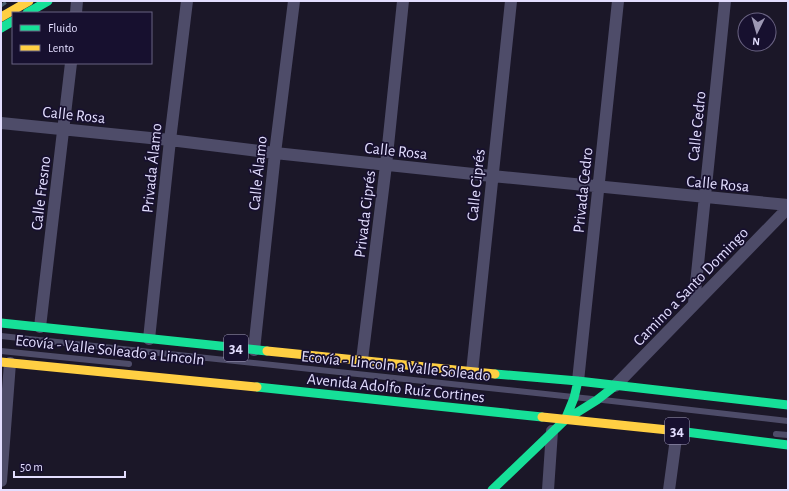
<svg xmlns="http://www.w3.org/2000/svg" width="789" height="491" font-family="'Alegreya Sans',sans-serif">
<rect width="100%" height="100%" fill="#1b1728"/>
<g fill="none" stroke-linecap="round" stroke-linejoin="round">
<!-- lane -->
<path stroke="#4e4c69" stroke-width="6" d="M1,336L592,399
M1,351L129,364
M603,400L788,421
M776,434L788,435"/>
<!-- street -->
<path stroke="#4e4c69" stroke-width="12" d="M76,13L77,1
M1,123L170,140L275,153L492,176L788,205
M694,303L725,1
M40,327L71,63
M149,339L170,140L187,1
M254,350L275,153L294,1
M362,360L386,165L403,1
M472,372L511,1
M578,381L618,1
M615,386L788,208
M1,481L10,363
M548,490L552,431
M669,490L677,431"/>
<!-- fast -->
<path stroke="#16e098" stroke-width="9" d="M27,13L48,1
M1,28L13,21
M1,323L267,351
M495,374L578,381L788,405
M257,387L542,417
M565,420L574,398L578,381
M678,431L788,445
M492,490L565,420L597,400L615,386"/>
<!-- slow -->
<path stroke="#ffcf43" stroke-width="9" d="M1,17L29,1
M267,351L495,374
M1,362L257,387
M542,417L678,431"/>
<!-- rail -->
<path stroke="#495c71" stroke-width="3" stroke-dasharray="6 5" stroke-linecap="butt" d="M1,6L8,1"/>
</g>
<g text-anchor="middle" stroke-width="3.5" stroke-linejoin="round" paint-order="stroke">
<!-- shield labels -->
<g fill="#17102f" stroke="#a6a0c1" stroke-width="1">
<rect x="224" y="335" width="24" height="26" rx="3"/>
<rect x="665" y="418" width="24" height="26" rx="3"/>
</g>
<g font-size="15" font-weight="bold" fill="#e3deff">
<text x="236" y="353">34</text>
<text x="677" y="436">34</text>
</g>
<!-- street labels -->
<g font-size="16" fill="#e3deff" stroke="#17102f">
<text transform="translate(74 114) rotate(6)" y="6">Calle Rosa</text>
<text transform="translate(696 126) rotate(-84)" y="6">Calle Cedro</text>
<text transform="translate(396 150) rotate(6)" y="6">Calle Rosa</text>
<text transform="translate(151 168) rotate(-84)" y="6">Privada Álamo</text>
<text transform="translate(257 173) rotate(-84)" y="6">Calle Álamo</text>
<text transform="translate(718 183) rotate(5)" y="6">Calle Rosa</text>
<text transform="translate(475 185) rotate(-84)" y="6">Calle Ciprés</text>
<text transform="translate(582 190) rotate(-84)" y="6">Privada Cedro</text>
<text transform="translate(40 193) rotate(-83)" y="6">Calle Fresno</text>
<text transform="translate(364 214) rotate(-83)" y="6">Privada Ciprés</text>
<text transform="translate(690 286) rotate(-46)" y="6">Camino a Santo Domingo</text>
<text transform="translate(110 349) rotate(6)" y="6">Ecovía - Valle Soleado a Lincoln</text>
<text transform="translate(396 365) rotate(6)" y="6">Ecovía - Lincoln a Valle Soleado</text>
<text transform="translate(396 387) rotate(6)" y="6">Avenida Adolfo Ruíz Cortines</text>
</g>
</g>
<!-- border -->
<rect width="789" height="491" fill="none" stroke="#e3deff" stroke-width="4"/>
<!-- legend -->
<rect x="12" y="12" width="140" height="52" fill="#17102f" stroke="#696282"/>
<rect x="20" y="25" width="20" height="6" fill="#16e098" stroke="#696282"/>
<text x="48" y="32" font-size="12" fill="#e3deff">Fluido</text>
<rect x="20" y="45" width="20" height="6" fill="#ffcf43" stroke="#696282"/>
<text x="48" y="52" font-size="12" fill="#e3deff">Lento</text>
<!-- north arrow -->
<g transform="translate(757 32) rotate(185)"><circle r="19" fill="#17102f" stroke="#696282"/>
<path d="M0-3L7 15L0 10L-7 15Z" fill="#9d98b4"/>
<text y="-6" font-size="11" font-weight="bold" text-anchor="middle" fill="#e3deff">N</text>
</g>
<!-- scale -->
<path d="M14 471v6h111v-6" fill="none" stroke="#e3deff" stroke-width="2"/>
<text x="20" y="471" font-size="12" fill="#e3deff" stroke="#17102f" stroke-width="3" paint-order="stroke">50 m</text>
</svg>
